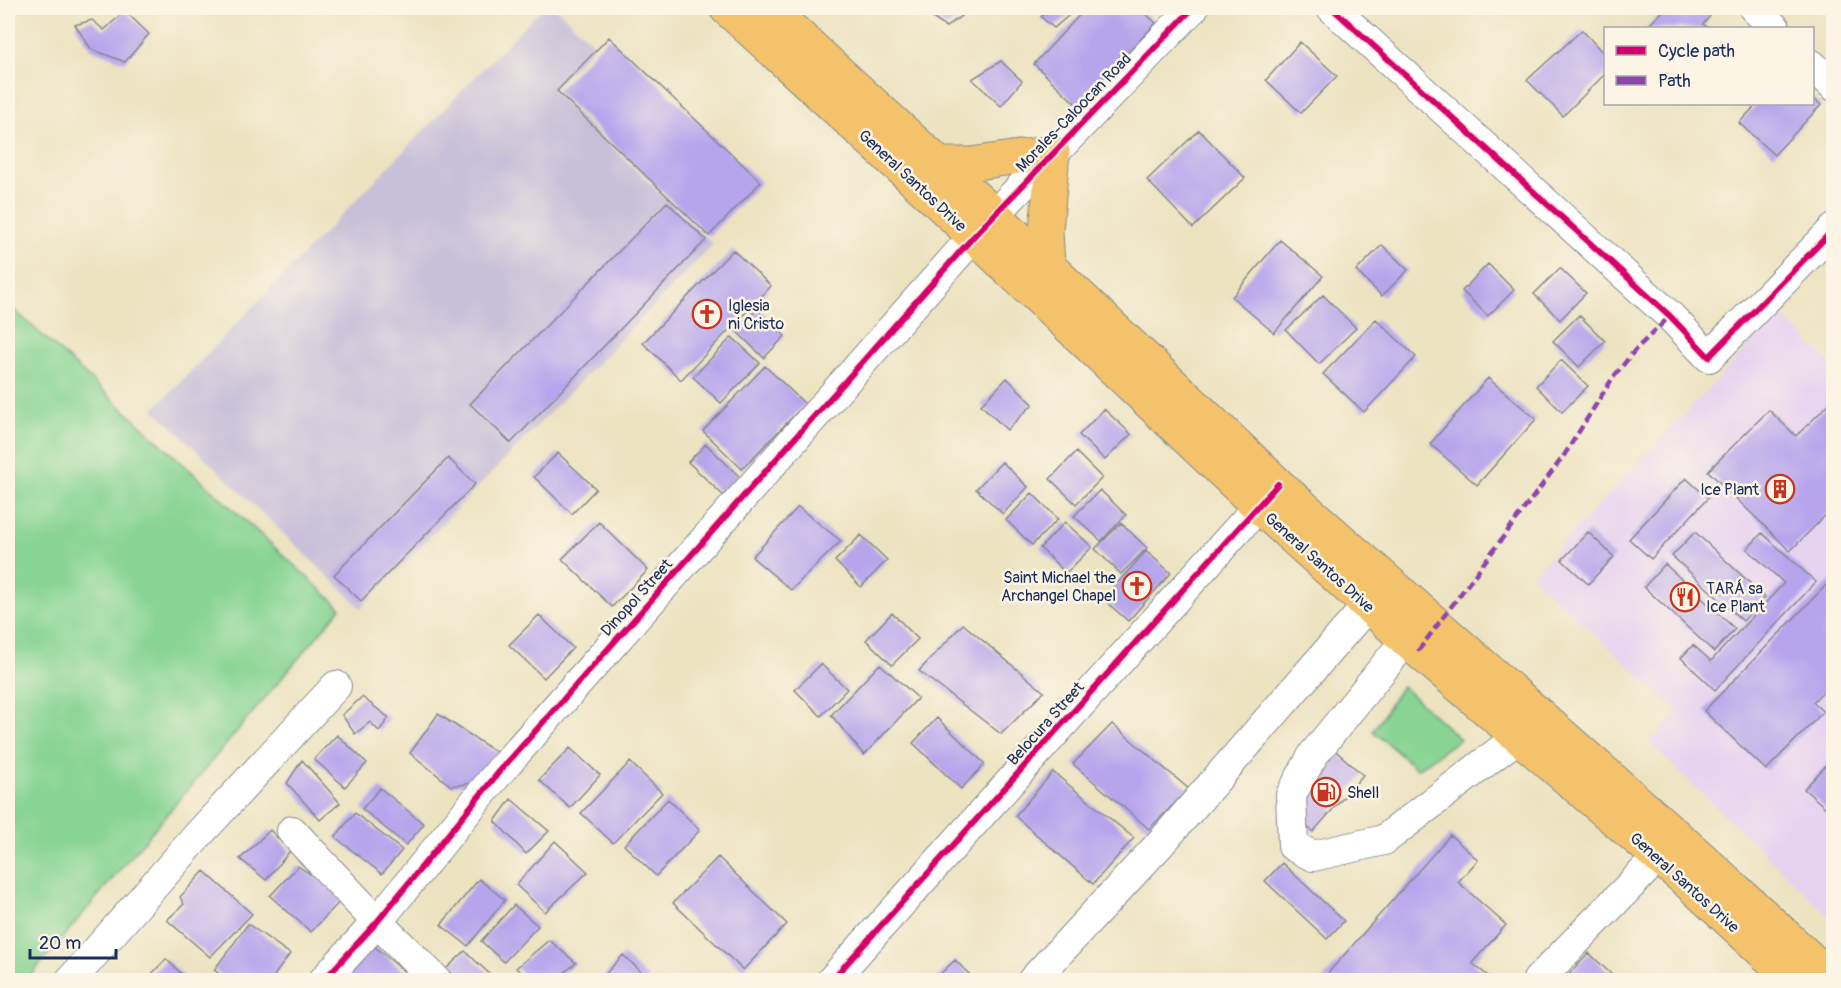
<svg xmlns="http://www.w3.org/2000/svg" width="1841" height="988" font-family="Pangolin,sans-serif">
<rect width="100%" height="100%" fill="#fcf5e5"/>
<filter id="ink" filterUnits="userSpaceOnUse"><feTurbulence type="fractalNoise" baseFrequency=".0167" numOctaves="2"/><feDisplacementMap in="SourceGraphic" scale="12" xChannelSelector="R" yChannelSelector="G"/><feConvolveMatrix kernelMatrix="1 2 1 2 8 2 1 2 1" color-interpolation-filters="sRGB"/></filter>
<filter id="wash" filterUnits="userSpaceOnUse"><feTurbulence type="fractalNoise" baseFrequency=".008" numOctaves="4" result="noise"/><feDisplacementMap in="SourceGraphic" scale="24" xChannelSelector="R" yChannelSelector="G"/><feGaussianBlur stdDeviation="1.35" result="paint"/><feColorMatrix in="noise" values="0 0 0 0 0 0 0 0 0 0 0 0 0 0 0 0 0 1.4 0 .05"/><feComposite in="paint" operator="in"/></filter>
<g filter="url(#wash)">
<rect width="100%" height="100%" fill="#ece3c1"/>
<!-- built -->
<path fill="#e6d3f0" d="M1780,313L1833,366V920L1649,743L1679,712L1531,576Z"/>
<!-- industrial -->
<path fill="#c8c0d8" d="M542,8H556L595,45L552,90L713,244L361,608L154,409Z"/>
<!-- green -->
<path fill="#87d493" stroke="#518278" stroke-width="1.5" d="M8,304L341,608L27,980H8Z
M1402,686L1460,739L1417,769L1373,731Z"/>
<g id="blocks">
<!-- building -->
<path fill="#b6a4ec" d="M917,8H972L946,27Z
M1049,8H1072L1075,10L1054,28L1041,17Z
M1086,8H1139L1156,23L1078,106L1034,64Z
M1666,8H1701L1710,16L1703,24L1708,28H1646Z
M125,11L149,34L125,62L91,49L75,25L92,20L104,30Z
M1582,30L1606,56V73L1563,116L1527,80Z
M609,37L761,182L709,236L557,91Z
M1300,42L1337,76L1301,113L1266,80Z
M1001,61L1022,81L1001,106L972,79Z
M1812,97L1821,105L1774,155L1739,123L1757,104H1812Z
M1199,130L1245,178L1193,228L1147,180Z
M667,202L706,240L511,443L470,404Z
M1280,240L1323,276L1274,333L1232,297Z
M1382,245L1408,270L1382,296L1356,271Z
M733,250L771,286L681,380L643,343Z
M1488,264L1514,290L1488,316L1462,291Z
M1560,268L1586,293L1560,320L1534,294Z
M1323,295L1356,328L1319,364L1286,330Z
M757,309L785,336L764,358L736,331Z
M1579,315L1605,341L1579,367L1553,341Z
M1376,319L1416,357L1364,412L1323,374Z
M732,337L760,363L721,403L693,377Z
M1561,360L1588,386L1562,412L1536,386Z
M765,366L805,404L742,469L703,431Z
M1007,378L1033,404L1007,430L981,405Z
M1488,378L1536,419L1477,485L1430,444Z
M1834,399V507L1790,551L1708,471L1769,410L1796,436Z
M1104,409L1131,434L1105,460L1079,435Z
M706,444L743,480L726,498L688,462Z
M1076,452L1102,478L1076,504L1050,479Z
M558,453L596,489L572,514L534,477Z
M448,458L475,484L361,601L334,575Z
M1002,462L1028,487L1003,514L976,489Z
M1686,478L1708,498L1651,559L1629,539Z
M1100,490L1126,515L1101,541L1074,516Z
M1032,493L1058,519L1032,545L1006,520Z
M798,507L841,541L791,590L752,557Z
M599,522L648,570L612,607L562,559Z
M1065,522L1092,547L1066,573L1040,548Z
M1121,523L1147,548L1121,574L1095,549Z
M1588,532L1614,557L1588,584L1562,560Z
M1695,532L1765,597L1743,621L1672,556Z
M1762,533L1816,582L1715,690L1681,658L1693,645L1711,661L1784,583L1747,549Z
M861,535L887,560L861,587L835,561Z
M1146,551L1171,573L1128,621L1103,599Z
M1665,564L1735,629L1714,652L1644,587Z
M1834,577V680L1813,702L1823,712L1766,770L1704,711Z
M892,613L918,639L892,665L866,640Z
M539,615L573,648L544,678L509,645Z
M963,624L1044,692L1001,734L919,671Z
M821,664L847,689L821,716L795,690Z
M880,664L918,698L864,755L831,715Z
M362,697L389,718L379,731L370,722L355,734L342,715Z
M438,714L499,754L480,782L451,786L410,753Z
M937,718L985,764L961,789L913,743Z
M1112,724L1189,789L1149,829L1073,764Z
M337,735L367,763L345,787L314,759Z
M1330,746L1363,775L1313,832L1280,803Z
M570,748L600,775L570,808L539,780Z
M1834,757V815L1804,789Z
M302,760L340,803L320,820L287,783Z
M630,762L662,793L613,843L581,813Z
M1053,772L1134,838L1093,884L1015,816Z
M380,788L424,824L406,845L362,809Z
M511,799L549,831L526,854L495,821Z
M668,799L700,830L656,876L624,845Z
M355,813L402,850L382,874L335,837Z
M270,830L290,851L266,880L240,859Z
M1450,835L1478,860L1458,882L1506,925L1472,963L1493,980H1322Z
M555,841L588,872L545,912L516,885Z
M718,857L787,924L743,970L673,903Z
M1282,863L1344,921L1327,939L1265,881Z
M298,866L344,897L311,932L270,896Z
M204,871L252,914L210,957L167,920L184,904L180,897Z
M479,879L505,900L468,946L441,925Z
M514,905L538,926L504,962L481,941Z
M248,924L290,954L271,980H229L214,970Z
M367,940L407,974L402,980H333Z
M549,940L576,963L555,980H530L516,968Z
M465,951L496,980H457L446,969Z
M1589,953L1611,974L1619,980H1564Z
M623,955L650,980H600Z
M166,959L188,980H146Z
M955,960L975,980H934Z"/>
</g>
</g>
<g filter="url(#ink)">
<use href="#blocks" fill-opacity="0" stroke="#848990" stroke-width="1.5"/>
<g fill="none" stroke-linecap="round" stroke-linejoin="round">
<!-- minor casing -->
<g stroke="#848990" stroke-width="32">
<path id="minor" d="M1332,8L1670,316L1709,357L1834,229
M1754,8L1775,28
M1812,65L1834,86
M1406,640L1313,755L1291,795L1293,846L1313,856L1384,840L1518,737
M292,831L377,922L436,980
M71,980L200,833L336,686
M324,980L377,922L499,772L974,236L1193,8
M832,980L1275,488
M1033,980L1160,844L1368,605
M1538,980L1658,857"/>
</g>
<!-- highway casing -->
<g stroke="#848990" stroke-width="35">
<path id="highway" d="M726,8L934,199L1259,507L1418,651L1686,881L1793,980
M769,8L994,214L1278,484L1704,860L1834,980
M938,164H971L1053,152L1046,231L1048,266"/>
</g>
<!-- minor -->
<use href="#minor" stroke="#fff" stroke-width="30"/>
<!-- highway -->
<use href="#highway" stroke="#f3c26a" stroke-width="33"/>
<!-- quiet -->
<path stroke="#8e44ad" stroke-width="4.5" stroke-dasharray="9 4.5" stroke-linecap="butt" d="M1418,651L1563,457L1612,379L1635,350L1670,316"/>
<!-- cycleway casing -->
<g stroke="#fcf5e5" stroke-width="10">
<path id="cycleway" d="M1332,8L1670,316L1709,357L1834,229
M324,980L377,922L499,772L974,236L1193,8
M832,980L1278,484"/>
</g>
<!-- cycleway -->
<use href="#cycleway" stroke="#d6006c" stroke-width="6"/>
</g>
</g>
<!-- icons -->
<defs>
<g id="church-ring" transform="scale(1.5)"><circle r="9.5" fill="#fcf5e5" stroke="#c8321e" stroke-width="1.5"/><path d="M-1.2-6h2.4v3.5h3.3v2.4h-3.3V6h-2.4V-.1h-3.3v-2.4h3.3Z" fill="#c8321e"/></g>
<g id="building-ring" transform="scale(1.5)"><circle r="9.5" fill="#fcf5e5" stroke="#c8321e" stroke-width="1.5"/><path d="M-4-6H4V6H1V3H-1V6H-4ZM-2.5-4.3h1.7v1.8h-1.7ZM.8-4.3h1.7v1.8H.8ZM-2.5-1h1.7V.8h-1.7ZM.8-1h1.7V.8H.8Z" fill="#c8321e"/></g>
<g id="restaurant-ring" transform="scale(1.5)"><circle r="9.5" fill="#fcf5e5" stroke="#c8321e" stroke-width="1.5"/><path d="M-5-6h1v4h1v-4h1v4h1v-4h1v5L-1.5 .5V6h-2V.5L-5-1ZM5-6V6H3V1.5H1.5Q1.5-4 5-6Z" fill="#c8321e"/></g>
<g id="fuel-ring" transform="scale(1.5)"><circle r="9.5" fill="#fcf5e5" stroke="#c8321e" stroke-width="1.5"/><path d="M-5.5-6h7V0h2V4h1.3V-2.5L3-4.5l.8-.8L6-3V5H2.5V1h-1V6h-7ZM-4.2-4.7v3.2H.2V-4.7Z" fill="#c8321e"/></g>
</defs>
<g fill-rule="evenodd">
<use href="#church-ring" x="707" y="314"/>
<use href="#building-ring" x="1780" y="489"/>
<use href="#church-ring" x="1137" y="586"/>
<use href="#restaurant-ring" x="1685" y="597"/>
<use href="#fuel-ring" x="1326" y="792"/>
</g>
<g text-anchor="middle" stroke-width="5" stroke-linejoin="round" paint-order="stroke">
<!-- street labels -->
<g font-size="16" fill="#1b2f5e" stroke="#fcf5e5">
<text transform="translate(1073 112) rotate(-46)" y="6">Morales-Caloocan Road</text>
<text transform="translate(913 180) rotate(43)" y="6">General Santos Drive</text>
<text transform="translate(1320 562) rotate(42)" y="6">General Santos Drive</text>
<text transform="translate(636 597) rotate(-48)" y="6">Dinopol Street</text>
<text transform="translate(1045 723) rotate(-48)" y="6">Belocura Street</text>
<text transform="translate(1685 882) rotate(42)" y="6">General Santos Drive</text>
</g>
<!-- poi labels -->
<g font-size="16" fill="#1b2f5e" stroke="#fcf5e5" text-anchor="start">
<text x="728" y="311">Iglesia<tspan x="728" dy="18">ni Cristo</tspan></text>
<text x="1759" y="495" text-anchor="end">Ice Plant</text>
<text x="1116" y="583" text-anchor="end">Saint Michael the<tspan x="1116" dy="18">Archangel Chapel</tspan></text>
<text x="1706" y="594">TARÁ sa<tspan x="1706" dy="18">Ice Plant</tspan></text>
<text x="1347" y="798">Shell</text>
</g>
</g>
<!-- margin -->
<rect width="1841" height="988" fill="none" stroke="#fcf5e5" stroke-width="30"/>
<!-- legend -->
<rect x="1604" y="27" width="210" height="78" fill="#fcf5e5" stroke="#a2a6af" stroke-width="1.5"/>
<rect x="1616" y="46" width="30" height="9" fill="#d6006c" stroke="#a2a6af" stroke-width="1.5"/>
<text x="1658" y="57" font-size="18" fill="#1b2f5e">Cycle path</text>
<rect x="1616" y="76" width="30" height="9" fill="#8e44ad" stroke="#a2a6af" stroke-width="1.5"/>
<text x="1658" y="87" font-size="18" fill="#1b2f5e">Path</text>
<!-- scale -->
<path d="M30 949v9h86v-9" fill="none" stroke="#1b2f5e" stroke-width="3"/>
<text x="39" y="949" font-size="18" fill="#1b2f5e" stroke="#fcf5e5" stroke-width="4.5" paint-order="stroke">20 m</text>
</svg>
